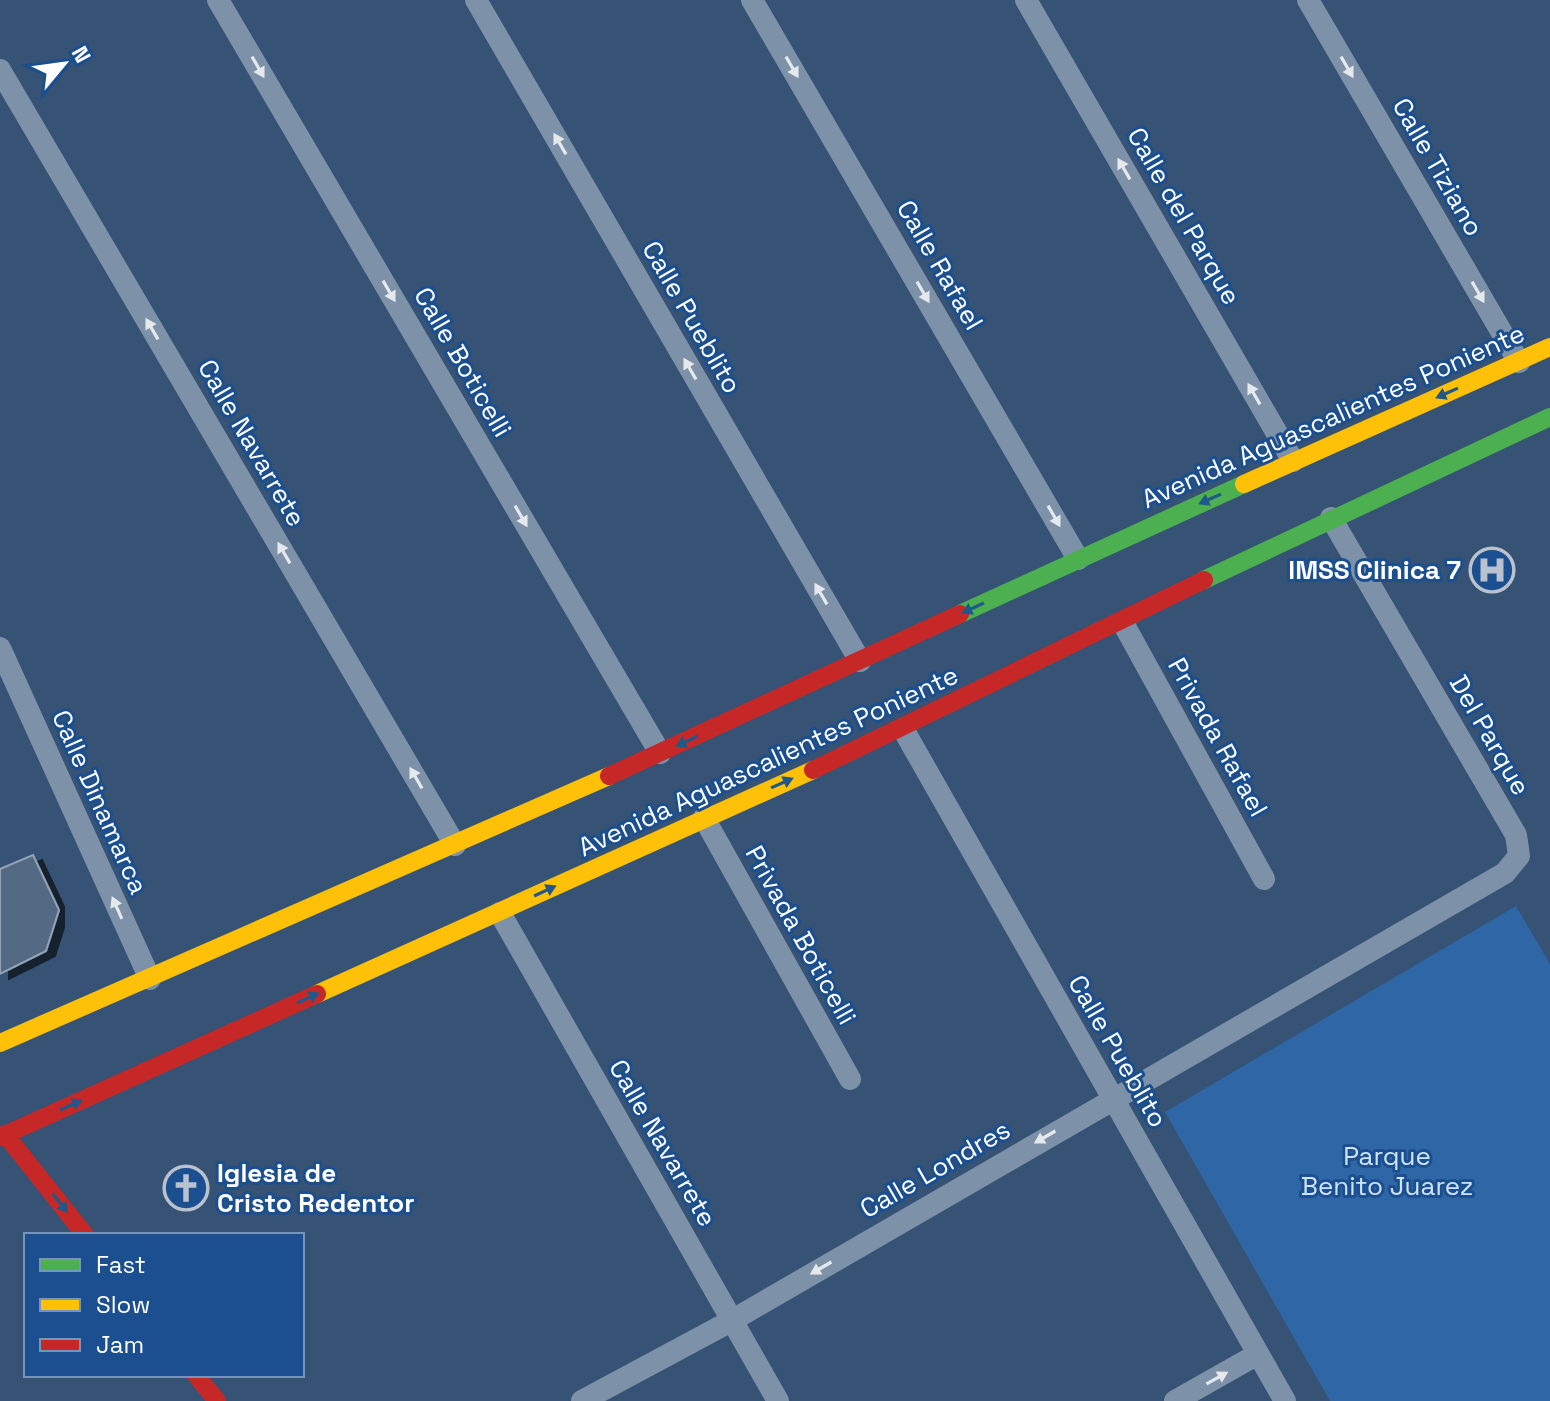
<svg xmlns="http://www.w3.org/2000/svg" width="1550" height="1401" font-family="'Space Grotesk',sans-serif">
<defs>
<filter id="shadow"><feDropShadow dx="9" dy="5" stdDeviation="0" flood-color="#0009"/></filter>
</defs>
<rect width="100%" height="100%" fill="#365274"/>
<!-- green -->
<path fill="#2f66a5" d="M1516,906L1550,964V1401H1330L1165,1112Z"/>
<!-- building -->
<path fill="#526984" stroke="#92a2b6" stroke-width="2" filter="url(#shadow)" d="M33,855L59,910L46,951L0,974V869Z"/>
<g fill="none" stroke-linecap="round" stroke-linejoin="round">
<!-- street -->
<path stroke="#7d92a8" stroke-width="22" d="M218,0L660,753
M476,0L860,661
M752,0L1078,559
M1026,0L1293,461
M1308,0L1519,362
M0,70L455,845
M1123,623L1264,879
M0,648L150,979
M903,729L1285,1401
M704,818L850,1079
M500,913L778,1401
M582,1401L731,1321L1505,873L1519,856L1516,835L1331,518
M1175,1401L1258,1354"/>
<!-- fast -->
<path stroke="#4caf50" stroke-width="18" d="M1204,580L1550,417
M960,614L1244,484"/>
<!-- slow -->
<path stroke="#ffc107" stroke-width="18" d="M1244,484L1550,347
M317,994L813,770
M0,1043L609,776"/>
<!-- jam -->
<path stroke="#c62828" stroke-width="18" d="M813,770L1204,580
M609,776L960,614
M5,1134L85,1235
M0,1137L317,994
M196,1375L217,1401"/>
</g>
<!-- one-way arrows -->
<defs><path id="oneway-solid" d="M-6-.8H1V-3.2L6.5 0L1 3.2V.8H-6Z" transform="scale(2)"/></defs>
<g fill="#e5e9ee">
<use href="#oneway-solid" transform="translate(258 67) rotate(60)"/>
<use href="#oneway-solid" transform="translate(792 67) rotate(60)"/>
<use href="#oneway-solid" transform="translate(1347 67) rotate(60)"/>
<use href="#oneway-solid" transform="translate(560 144) rotate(-120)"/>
<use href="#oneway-solid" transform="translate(1124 169) rotate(-120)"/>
<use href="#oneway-solid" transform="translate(389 291) rotate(60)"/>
<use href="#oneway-solid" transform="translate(923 292) rotate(60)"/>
<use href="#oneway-solid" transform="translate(1478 292) rotate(60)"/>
<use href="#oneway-solid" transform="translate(152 329) rotate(-120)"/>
<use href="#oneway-solid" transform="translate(690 369) rotate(-120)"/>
<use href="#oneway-solid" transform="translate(1254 394) rotate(-120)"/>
<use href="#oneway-solid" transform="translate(521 516) rotate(60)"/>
<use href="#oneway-solid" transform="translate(1054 516) rotate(60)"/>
<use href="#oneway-solid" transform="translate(284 553) rotate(-120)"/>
<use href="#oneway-solid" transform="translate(821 594) rotate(-120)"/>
<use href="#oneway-solid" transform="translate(416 778) rotate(-120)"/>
<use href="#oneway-solid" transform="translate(117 908) rotate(-114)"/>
<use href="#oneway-solid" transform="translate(1045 1137) rotate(150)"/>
<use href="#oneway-solid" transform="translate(821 1268) rotate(150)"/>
<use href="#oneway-solid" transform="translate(1217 1378) rotate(-29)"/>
</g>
<g fill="#205989">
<use href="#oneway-solid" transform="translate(1447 393) rotate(156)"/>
<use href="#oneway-solid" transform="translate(1210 499) rotate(156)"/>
<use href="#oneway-solid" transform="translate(973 608) rotate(155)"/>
<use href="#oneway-solid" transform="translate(687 741) rotate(155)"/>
<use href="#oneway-solid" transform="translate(782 783) rotate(-24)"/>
<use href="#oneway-solid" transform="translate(545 891) rotate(-25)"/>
<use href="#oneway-solid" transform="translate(308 998) rotate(-24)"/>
<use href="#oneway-solid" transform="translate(71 1105) rotate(-24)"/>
<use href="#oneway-solid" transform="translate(60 1203) rotate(52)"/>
</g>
<!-- icons -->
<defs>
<g id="hospital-ring" transform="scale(2.3)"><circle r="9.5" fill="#1b4f8f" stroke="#b9c2ce" stroke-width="1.5"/><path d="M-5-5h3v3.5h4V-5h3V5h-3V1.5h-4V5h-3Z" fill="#b9c2ce"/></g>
<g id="church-ring" transform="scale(2.3)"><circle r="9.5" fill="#1b4f8f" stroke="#b9c2ce" stroke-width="1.5"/><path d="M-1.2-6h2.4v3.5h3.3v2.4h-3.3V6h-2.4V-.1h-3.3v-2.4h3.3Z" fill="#b9c2ce"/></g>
</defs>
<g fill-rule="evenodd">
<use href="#hospital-ring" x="1492" y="570"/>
<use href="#church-ring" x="186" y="1188"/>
</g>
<g text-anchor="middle" stroke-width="6" stroke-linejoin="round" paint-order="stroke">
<!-- street labels -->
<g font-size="26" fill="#fff" stroke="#1b4f8f">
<text transform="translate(1438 167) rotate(60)" y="9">Calle Tiziano</text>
<text transform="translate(1184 216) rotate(60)" y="9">Calle del Parque</text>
<text transform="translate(940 265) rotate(60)" y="9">Calle Rafael</text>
<text transform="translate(692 317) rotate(60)" y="9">Calle Pueblito</text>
<text transform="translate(463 362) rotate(60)" y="9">Calle Boticelli</text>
<text transform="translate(1333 416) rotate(-24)" y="9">Avenida Aguascalientes Poniente</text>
<text transform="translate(252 443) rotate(60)" y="9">Calle Navarrete</text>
<text transform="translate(1490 735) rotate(60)" y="9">Del Parque</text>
<text transform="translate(1218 737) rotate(61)" y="9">Privada Rafael</text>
<text transform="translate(768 761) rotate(-25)" y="9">Avenida Aguascalientes Poniente</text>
<text transform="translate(100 802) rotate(66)" y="9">Calle Dinamarca</text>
<text transform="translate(801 935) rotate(61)" y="9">Privada Boticelli</text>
<text transform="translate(1118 1051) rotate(60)" y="9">Calle Pueblito</text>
<text transform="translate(663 1143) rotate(60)" y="9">Calle Navarrete</text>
<text transform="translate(935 1169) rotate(-30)" y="9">Calle Londres</text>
</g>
<!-- poi labels -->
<g font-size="26" font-weight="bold" fill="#fff" stroke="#1b4f8f" text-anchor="end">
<text x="1461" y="579">IMSS Clinica 7</text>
<text x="217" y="1182" text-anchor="start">Iglesia de<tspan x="217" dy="30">Cristo Redentor</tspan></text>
</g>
<!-- park labels -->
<g font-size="26" fill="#cfe3fa" stroke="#1b4f8f">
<text x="1387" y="1165">Parque<tspan x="1387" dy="30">Benito Juarez</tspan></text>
</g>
</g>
<!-- legend -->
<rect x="24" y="1233" width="280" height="144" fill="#1b4f8f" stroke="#7695bc" stroke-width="2"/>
<rect x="40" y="1259" width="40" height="12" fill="#4caf50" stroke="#7695bc" stroke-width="2"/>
<text x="96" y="1273" font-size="24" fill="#ffffff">Fast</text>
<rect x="40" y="1299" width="40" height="12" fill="#ffc107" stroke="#7695bc" stroke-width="2"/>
<text x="96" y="1313" font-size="24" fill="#ffffff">Slow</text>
<rect x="40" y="1339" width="40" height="12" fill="#c62828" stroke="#7695bc" stroke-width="2"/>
<text x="96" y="1353" font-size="24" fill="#ffffff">Jam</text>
<!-- north arrow -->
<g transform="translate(64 64) rotate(61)" stroke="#1b4f8f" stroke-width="6" paint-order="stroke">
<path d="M0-6L14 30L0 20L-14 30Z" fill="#ffffff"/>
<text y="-12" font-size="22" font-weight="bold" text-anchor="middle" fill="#ffffff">N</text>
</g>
</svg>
